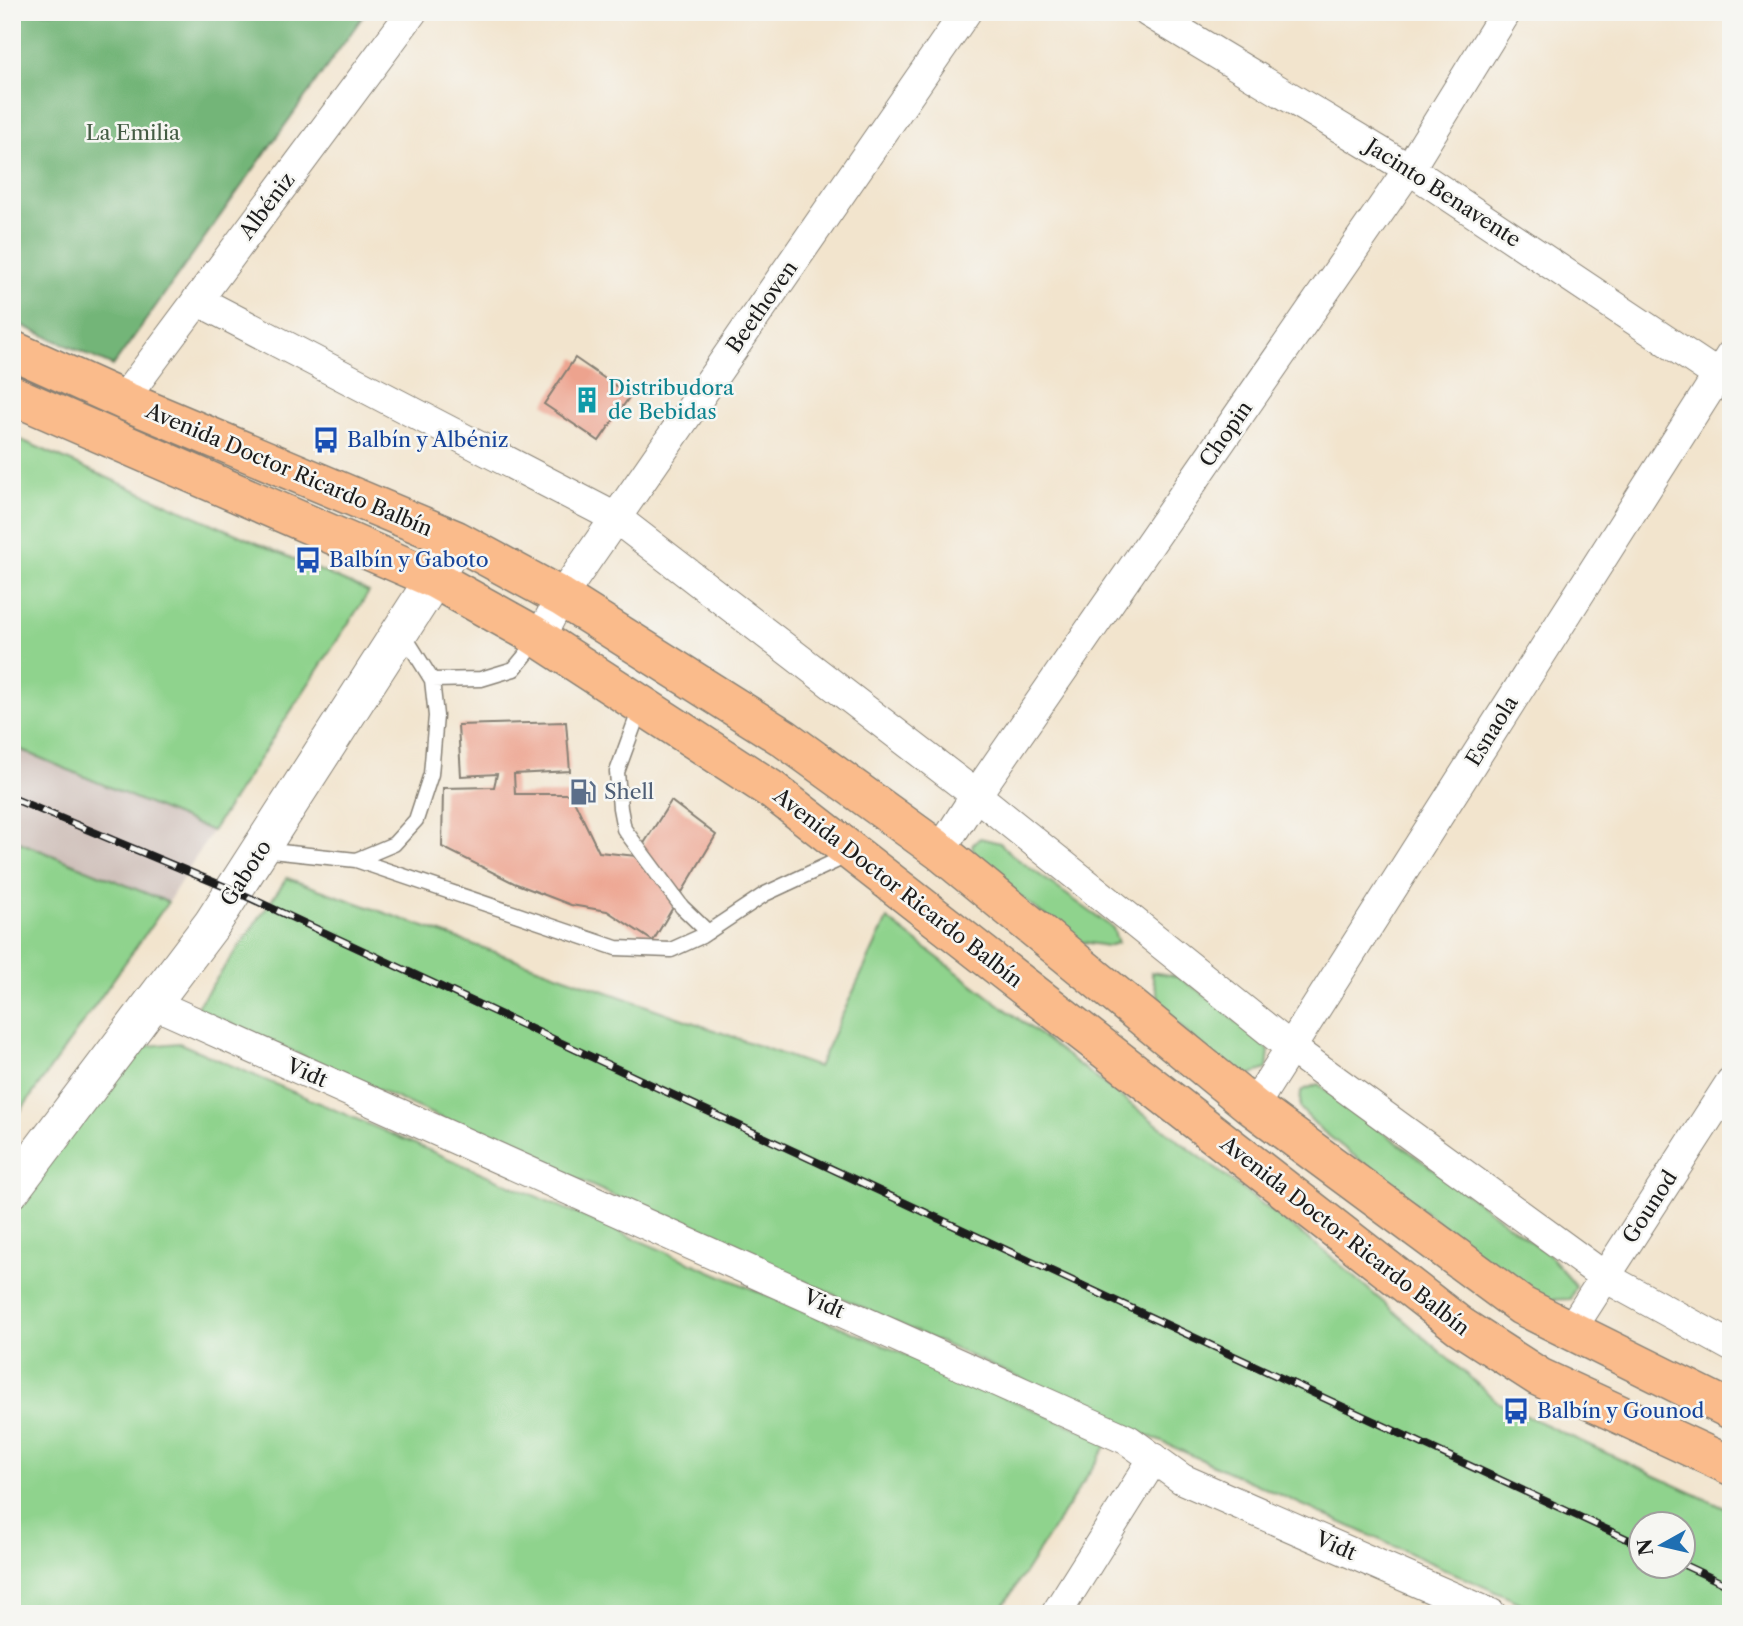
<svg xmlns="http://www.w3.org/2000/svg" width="1743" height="1626" font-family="'Libre Caslon Text',serif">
<rect width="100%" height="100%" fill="#f6f6f2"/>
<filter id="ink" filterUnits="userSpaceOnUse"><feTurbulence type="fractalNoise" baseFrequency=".0143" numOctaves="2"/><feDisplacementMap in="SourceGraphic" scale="14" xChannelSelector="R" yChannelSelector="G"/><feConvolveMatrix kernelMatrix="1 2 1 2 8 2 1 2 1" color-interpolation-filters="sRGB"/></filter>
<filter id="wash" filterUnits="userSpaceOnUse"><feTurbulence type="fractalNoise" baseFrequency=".00686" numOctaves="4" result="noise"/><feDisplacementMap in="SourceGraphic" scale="28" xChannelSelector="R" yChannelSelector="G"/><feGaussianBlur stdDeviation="1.57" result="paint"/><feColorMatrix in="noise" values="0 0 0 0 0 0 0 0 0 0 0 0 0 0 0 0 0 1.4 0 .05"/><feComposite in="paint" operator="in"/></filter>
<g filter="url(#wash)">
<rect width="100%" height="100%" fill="#f2e4cd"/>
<!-- industrial -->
<path fill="#cfc0ba" d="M12,746L212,831L168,902L12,839Z"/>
<!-- green -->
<path fill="#8fd38d" stroke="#567854" stroke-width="2" fill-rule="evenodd" d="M12,436L369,592L212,831L12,746Z
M980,838L1000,843L1012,855L1113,928L1118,943L1107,946L1077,941L976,862L972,845Z
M12,839L168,902L12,1123Z
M287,878L818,1067L887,919L1328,1254L1499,1403L1731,1511V1614H1545L196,1008ZM1642,1524H1684V1566H1642Z
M1151,972L1176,976L1210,998L1269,1051L1267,1069L1243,1077L1214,1060L1162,1008Z
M179,1043L1109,1442L998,1614H12V1217L117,1049Z
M1318,1084L1547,1253L1576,1286L1570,1299L1546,1300L1517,1284L1320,1129L1300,1108L1301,1091Z"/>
<!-- forest -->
<path fill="#73b578" stroke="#48684a" stroke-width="2" d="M12,12H366L113,366L12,321Z"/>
<g id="blocks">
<!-- building -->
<path fill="#eda38e" d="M575,358L630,396L599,441L544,404Z
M566,722L570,771L514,774L515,794H571L599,852L636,856L671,801L716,835L653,941L607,911L571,905L514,883L442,847L443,788L494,787L497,774L461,776L458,725Z"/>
</g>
</g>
<g filter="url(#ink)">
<use href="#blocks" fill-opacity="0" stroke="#878074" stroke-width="2"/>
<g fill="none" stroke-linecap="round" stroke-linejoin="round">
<!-- service casing -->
<g stroke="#878074" stroke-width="17">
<path id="service" d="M432,680L481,679L514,669L538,640
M641,706L617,772L620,808L624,829L682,907L708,932
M262,850L356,860L394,844L416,820L431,774L436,716L432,680L402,632
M356,860L616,948L671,950L702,936L765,894L851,854"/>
</g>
<!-- minor casing -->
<g stroke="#878074" stroke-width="32">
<path id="minor" d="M1148,12L1409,169L1731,384
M197,300L616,518L976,795L1291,1048L1605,1277L1731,1346
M123,400L412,12
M539,639L561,597L966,12
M940,851L976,795L1409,169L1506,12
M152,1003L1128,1440L1182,1479L1491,1614
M1253,1107L1731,355
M1570,1331L1731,1082
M1056,1614L1154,1458"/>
</g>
<!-- tertiary casing -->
<g stroke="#878074" stroke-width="39">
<path id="tertiary" d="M12,1189L212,924L434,579L456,540"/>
</g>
<!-- primary casing -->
<g stroke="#878074" stroke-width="41">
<path id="primary" d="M12,350L123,400L456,540L561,597L784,738L940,851L1253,1107L1522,1306L1731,1410
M12,395L434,579L531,633L772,790L1460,1326L1539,1377L1731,1466"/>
</g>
<!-- service -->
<use href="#service" stroke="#fff" stroke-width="14"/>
<!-- minor -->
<use href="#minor" stroke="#fff" stroke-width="30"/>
<!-- tertiary -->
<use href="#tertiary" stroke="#fff" stroke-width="37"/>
<!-- primary -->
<use href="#primary" stroke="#fabb8b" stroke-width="38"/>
<!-- rail casing -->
<g stroke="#1c1c1c" stroke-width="8">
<path id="rail" d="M12,798L235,891L1642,1546
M1684,1565L1731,1587"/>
</g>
<!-- rail -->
<use href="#rail" stroke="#f6f6f2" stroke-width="5" stroke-dasharray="16" stroke-linecap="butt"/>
</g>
</g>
<!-- icons -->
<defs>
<g id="building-bare" transform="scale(2.1)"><path d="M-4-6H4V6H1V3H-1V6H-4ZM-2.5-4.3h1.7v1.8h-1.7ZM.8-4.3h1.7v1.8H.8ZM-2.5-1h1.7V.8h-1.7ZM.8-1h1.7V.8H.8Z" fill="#0f9aa8" stroke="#f6f6f2" stroke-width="2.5" paint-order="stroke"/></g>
<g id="bus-bare" transform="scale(2.1)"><path d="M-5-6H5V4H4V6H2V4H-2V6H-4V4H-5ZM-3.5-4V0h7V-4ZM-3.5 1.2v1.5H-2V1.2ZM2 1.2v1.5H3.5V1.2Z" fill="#1a4fb4" stroke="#f6f6f2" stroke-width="2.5" paint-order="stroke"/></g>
<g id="fuel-bare" transform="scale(2.1)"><path d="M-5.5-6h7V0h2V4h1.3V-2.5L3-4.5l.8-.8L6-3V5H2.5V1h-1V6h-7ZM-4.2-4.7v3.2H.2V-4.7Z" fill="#5c6f8a" stroke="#f6f6f2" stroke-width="2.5" paint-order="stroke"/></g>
</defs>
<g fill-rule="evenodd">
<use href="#building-bare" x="587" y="400"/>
<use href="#bus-bare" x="326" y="440"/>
<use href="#bus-bare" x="308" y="560"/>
<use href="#fuel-bare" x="583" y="792"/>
<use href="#bus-bare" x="1516" y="1411"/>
</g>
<g text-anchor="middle" stroke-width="5" stroke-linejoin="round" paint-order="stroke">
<!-- park labels -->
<g font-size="21" fill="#445c44" stroke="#f6f6f2">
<text x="133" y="140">La Emilia</text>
</g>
<!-- street labels -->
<g font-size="21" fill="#1c1c1c" stroke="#f6f6f2">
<text transform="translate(1443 193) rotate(33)" y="7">Jacinto Benavente</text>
<text transform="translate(267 206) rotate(-53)" y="7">Albéniz</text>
<text transform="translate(762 307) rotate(-55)" y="7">Beethoven</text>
<text transform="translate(1226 434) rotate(-55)" y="7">Chopin</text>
<text transform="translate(289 470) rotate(23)" y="7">Avenida Doctor Ricardo Balbín</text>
<text transform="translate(1492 731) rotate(-58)" y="7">Esnaola</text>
<text transform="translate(246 873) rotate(-57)" y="7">Gaboto</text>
<text transform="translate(898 888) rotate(38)" y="7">Avenida Doctor Ricardo Balbín</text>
<text transform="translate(307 1073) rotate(24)" y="7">Vidt</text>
<text transform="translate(1650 1207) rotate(-57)" y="7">Gounod</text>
<text transform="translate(1345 1236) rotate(38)" y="7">Avenida Doctor Ricardo Balbín</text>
<text transform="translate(824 1304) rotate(24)" y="7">Vidt</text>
<text transform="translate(1336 1546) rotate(24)" y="7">Vidt</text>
</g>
<!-- culture labels -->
<g font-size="21" fill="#0d838f" stroke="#f6f6f2" text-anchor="start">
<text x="608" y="395">Distribudora<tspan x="608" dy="24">de Bebidas</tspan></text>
</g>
<!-- transit labels -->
<g font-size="21" fill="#164399" stroke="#f6f6f2" text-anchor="start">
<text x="347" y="447">Balbín y Albéniz</text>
<text x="329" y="567">Balbín y Gaboto</text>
<text x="1537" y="1418">Balbín y Gounod</text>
</g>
<!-- service labels -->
<g font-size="21" fill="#4e5e75" stroke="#f6f6f2" text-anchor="start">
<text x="604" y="799">Shell</text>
</g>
</g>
<!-- margin -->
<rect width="1743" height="1626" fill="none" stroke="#f6f6f2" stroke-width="42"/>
<!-- north arrow -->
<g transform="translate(1662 1545) rotate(262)"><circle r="33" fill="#f6f6f2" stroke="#9f9f9c" stroke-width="2"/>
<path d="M0-5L12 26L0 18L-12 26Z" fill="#1f6fb2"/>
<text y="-10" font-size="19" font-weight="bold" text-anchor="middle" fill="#1c1c1c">N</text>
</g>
</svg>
